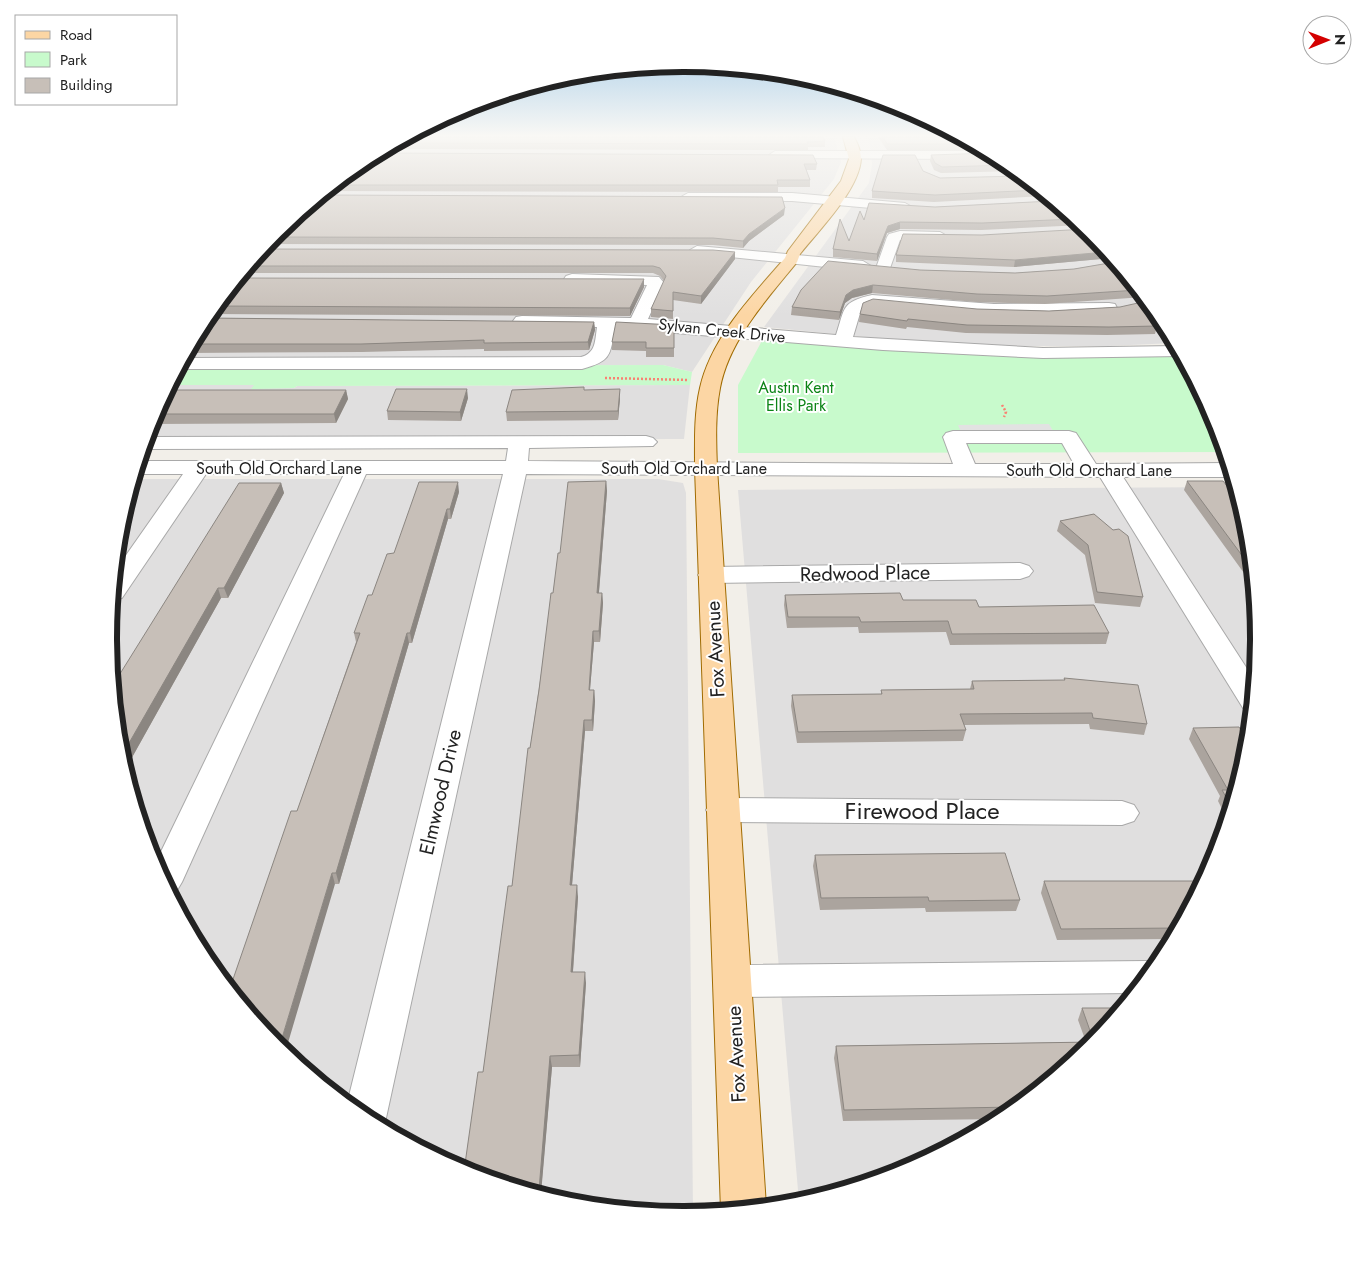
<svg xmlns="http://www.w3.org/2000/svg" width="1367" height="1278" font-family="Jost,sans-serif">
<rect width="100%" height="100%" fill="#f2efe9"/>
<!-- residential -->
<path fill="#e0dfdf" d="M409,137H834L841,162L834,179L751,282L692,372L663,365L180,366L205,319L277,232L364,161Z
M866,137H958L1003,161L1090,232L1162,320L1174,343L1108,346H1021L917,342L764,327L869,183L872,164L870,144Z
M170,385H255L294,388L297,386L690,385L684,439L146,440L152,419Z
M134,479H658L683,483L686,493L693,1213L683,1214L571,1203L463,1170L364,1117L277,1046L205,958L152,859L119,751L108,639L119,526Z
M1236,487L1248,527L1259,639L1248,752L1215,859L1162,959L1090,1046L1003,1117L903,1171L799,1202L738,490Z"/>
<!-- park -->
<path fill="#c8facc" d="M764,337L958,354L1102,358L1179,352L1215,419L1225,452L738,453V385Z
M663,365L692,372L690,385L297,386L294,388L251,389L254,385H170L180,366Z"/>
<!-- parking -->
<path fill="#e2e2e2" d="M1049,424L1060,443H966L958,425Z"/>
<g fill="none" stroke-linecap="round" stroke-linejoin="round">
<!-- minor casing -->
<g stroke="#a9a9a9" stroke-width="2">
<path id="minor" d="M775,151H970L976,155L970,159L771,158L769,155Z
M688,193H792L905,203L912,207L905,211L792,201L683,200L681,197Z
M900,231L940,232L947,236L940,240H900L889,271H879L876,268L887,237L889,234Z
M697,246L863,261L871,266L863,271L692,253L690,250Z
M572,274L659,277L664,283L648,319L836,335C845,308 841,302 872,295L994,304L1109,303L1115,304L1117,308L1115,312L994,314L872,305L861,310L853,337L1043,348L1176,346L1181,356L1043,358L883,350L615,328C610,356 611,361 582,369H179L184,358L581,357C596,353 595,341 597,327L522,326L516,325L513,321L516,317L522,316L631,318L647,285L566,282L564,279L566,276Z
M953,431H1069L1076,433L1096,464L1228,463L1232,476L1230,477H1123L1255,681L1252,710L1243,708L1100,477L526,474L386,1118L382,1127L364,1117L347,1104L503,474H366L182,882L176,892L170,894L155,864L344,474H206L122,598L113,600L115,571L183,474H135L139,461H506L508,448L145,449H143L147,437L646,436L653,438L657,442L653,446L529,448L528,461L953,464L943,437L946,433ZM966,443H1062L1074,464H975Z
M1020,563L1029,566L1033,571L1029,576L1020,579L711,583L702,580L698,575L702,570L711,567Z
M723,798L1122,801L1134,805L1139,813L1134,821L1122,825L723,822L711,818L706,810L711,802Z
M1147,961L1157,964L1133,993L732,997L718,992L713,981L718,970L732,965Z"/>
</g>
<!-- major casing -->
<g stroke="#a06b00" stroke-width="2">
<path id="major" d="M843,137H854C858,144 861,152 861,159C859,190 819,230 800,254L797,262C767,299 729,340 720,388C715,414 716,441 717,468L766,1206L721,1211L695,468C695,441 694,414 700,388C711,338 752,296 785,258L788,251L841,181L849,159Z"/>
</g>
<!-- path -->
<path stroke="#fa8072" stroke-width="2.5" stroke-dasharray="2 2" stroke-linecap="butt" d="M605,378L689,380
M1002,405L1006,412L1004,417"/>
<!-- minor -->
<use href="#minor" fill="#fff" fill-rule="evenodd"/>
<!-- major -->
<use href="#major" fill="#fcd6a4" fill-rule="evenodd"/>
</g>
<!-- wall -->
<path fill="#aba49e" d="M409,137L825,141V147H808V150L386,149Z
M878,137H958L983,150H887Z
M931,155L1003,161L1016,171L941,173L934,170L930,161Z
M364,161L817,164L816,170H806L810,180V187H778V192L327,191Z
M923,171L940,178L1021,176L1046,196L934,202L872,198V191Z
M1052,201L1082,225L981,230L900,229L887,233L877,261L833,257V249L849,241L864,220L935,207Z
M784,215L749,241L743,248L713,245L267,244L277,232Z
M1090,232L1112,258L1014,267L896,262V255L982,235Z
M263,249L735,252V259L701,304L673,300V319L651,317V309L664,281L660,276L653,273H243Z
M1115,262L1144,297L1045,304L976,302L872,293L852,298L845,303L839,320L791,315L792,307L920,270L1015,273L1074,269Z
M239,278L644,279V287L630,316L210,314Z
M1120,307L1162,320L1168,330H1156L1155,334L1107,335L966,333L907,327L906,329L859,322L860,314L977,309L1049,311Z
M206,318L594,322L595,330L589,350L484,351V349L362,352L187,353Z
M674,325V357H646V351L612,350V342Z
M167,390H346L348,399L336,423L151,424L152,419Z
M584,390L620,398L618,420L507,421L506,412Z
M468,398L461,421L388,420L387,411Z
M606,481L607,491L599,593H602L603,603L600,642H594L590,690H594L595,701L593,731H585L572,885L578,897L573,972L586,983L580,1067H552L541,1190H543V1195L464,1171L483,1072L512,886L530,748L553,593L560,553Z
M1187,481L1248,527L1254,587L1184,490Z
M281,483L284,493L228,598H221L125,770L119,751Z
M459,492L451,519H448L412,643H409L339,884H335L297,811L356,642L354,633L372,595L394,553Z
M1094,514L1143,597L1140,607L1095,603L1085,555L1057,531L1060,521Z
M785,595L903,600L979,607L1109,633L1106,644L950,645L946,632L859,633L858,627L787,628L784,605Z
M1064,678L1147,724L1144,735L1090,729L1089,724L964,725L966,730L963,741L797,743L791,706L792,695L881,694V690L970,689L972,681L1064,680Z
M1193,728L1248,752L1227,819L1218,801L1220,796L1189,739Z
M815,855L1020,900L1016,911L926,912L925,908L820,910L813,866Z
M1044,881H1204L1172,939L1057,940L1041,893Z
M1082,1008H1122L1090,1046L1001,1119L843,1121L834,1058L836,1046L1086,1042L1078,1020Z"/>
<!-- shaded-wall -->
<path fill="#8b8681" d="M785,208L784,215L749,241L743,248V241L749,234Z
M900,222V229L887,233L877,261V254L888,226Z
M735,252V259L701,304V296Z
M1106,252L1112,258L1014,267L1015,260Z
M644,279V287L630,316V308Z
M873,285L872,293L852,298L845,303L839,320L840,312L846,295L853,290Z
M594,322L595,330L589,350L588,342Z
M467,389L468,398L461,421L460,412Z
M620,389V398L618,420V411Z
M346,390L348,399L336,423L334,414Z
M606,481L607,491L598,603L597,593Z
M458,482L459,492L451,519L450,509Z
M281,483L284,493L228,598L224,588Z
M447,509L448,519L412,643L410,633Z
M218,588L221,598L125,770L121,757Z
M602,593L603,603L600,642L599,631Z
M593,631L594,642L589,701V690Z
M407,633L409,643L339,884L336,873Z
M594,690L595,701L593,731L592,720Z
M584,720L585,731L571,897L570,885Z
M332,873L335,884L285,1053L279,1048Z
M577,885L578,897L572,984L571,972Z
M585,972L586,983L580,1067L579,1055Z
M550,1056L552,1067L541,1194L539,1190Z"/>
<!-- building -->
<path fill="#c7bfb8" stroke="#8b8681" d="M409,137H823L825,141L807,142L808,144L397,143Z
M883,137H958L972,144H887Z
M378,153L813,155L817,164H804L810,180H777L778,185H335L364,161Z
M989,153L1003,161L1009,165L942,167L935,163L931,155Z
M883,155H915L923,171L940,178L1021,176L1039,190L935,195L872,191Z
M322,195L782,197L785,208L749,234L743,241L713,238L273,237L277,232Z
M1052,201L1074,219L982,223L900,222L888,226L877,254L833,249L840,219L849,241L860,211L864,220L869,203L935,207Z
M1086,229L1090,232L1106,252L1015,260L896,255L903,234L982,235Z
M263,249L713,250L735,252L701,296L673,292V311L651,309L666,276L660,268L653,266H249Z
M828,261L920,270L1015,273L1074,269L1115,262L1138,290L1047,296L977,294L873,285L853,290L846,295L840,312L792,307L801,290Z
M239,278L644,279L630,308L216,306Z
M873,299L977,309L1049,311L1120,307L1147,301L1163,322H1153L1157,326L1109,327L967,325L908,319L907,321L860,314L863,303Z
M206,318L594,322L588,342L484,343V340L361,344H192Z
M616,322L674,325V348H646V342H612Z
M584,387V390L620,389L618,411L506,412L512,390Z
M396,389H467L460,412L387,411Z
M167,390H346L334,414H154Z
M606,481L597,593H602L599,631H593L589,690H594L592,720H584L570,885H577L571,972H585L579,1055L550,1056L539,1190H543L542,1194L464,1171L478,1072H483L508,886H512L528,748H530L539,690L551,593H553L558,553H560L568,482Z
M1187,481H1223L1240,502L1248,527L1252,569Z
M419,482H458L450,509H447L410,633H407L336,873H332L279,1048L230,988L291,811H297L360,633H354L368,595H372L387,554L394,553Z
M239,483H281L224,588H218L121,757L119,751L113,685Z
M1094,514L1113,530L1119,529L1128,536L1143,597L1097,592L1088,545L1060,521Z
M900,593L903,600H976L979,607L1094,605L1109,633L952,634L948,621L861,622L859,617H788L785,595Z
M1064,678L1138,685L1147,724L1093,718L1092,713L960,714L966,730L798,732L792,695L882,694L881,690L974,689L972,681L1065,680Z
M1239,727L1249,742L1248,752L1231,806L1222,790H1228L1193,728Z
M1005,853L1020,900L929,901L928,897L821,898L815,855Z
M1044,881H1204L1178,928L1061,929Z
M1082,1008H1122L1094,1042Z
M1093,1042L1090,1046L1015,1107L844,1110L836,1046Z"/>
<!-- sky -->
<linearGradient id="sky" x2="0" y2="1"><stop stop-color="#8fc0e4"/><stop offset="0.43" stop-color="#f9f8f5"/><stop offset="1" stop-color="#f9f8f5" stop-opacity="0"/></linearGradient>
<rect width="1367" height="316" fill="url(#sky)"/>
<g text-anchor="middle" stroke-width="4" stroke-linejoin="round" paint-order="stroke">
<!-- far-street labels -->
<g font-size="16" fill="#222" stroke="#fff">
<text transform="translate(722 330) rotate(6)" y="6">Sylvan Creek Drive</text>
<text x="279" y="474">South Old Orchard Lane</text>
<text x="684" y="474">South Old Orchard Lane</text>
<text x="1089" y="476">South Old Orchard Lane</text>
</g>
<!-- far-park labels -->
<g font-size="16" fill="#0c8416" stroke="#fff">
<text x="796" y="393">Austin Kent<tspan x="796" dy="18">Ellis Park</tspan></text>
</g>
<!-- street labels -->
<g font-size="20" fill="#222" stroke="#fff">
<text transform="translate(865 573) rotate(-1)" y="7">Redwood Place</text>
<text transform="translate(715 649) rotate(-93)" y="7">Fox Avenue</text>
<text transform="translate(440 792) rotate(-77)" y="7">Elmwood Drive</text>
<text transform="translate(736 1054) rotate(-93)" y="7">Fox Avenue</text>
</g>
<!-- near-street labels -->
<g font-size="24" fill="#222" stroke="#fff">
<text x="922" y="819">Firewood Place</text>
</g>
</g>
<!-- crop -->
<path d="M0 0H1367V1278H0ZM683 72H684A566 566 0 0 1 1250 638V640A566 566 0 0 1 684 1206H683A566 566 0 0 1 117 640V638A566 566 0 0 1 683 72Z" fill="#fff" fill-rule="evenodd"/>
<path fill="none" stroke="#222" stroke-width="6" d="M683 72H684A566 566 0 0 1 1250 638V640A566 566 0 0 1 684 1206H683A566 566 0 0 1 117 640V638A566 566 0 0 1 683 72Z"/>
<!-- legend -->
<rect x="15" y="15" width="162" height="90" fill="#ffffff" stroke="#a7a7a7"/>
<rect x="25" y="31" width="25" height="8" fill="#fcd6a4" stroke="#a7a7a7"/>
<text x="60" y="40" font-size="15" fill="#222222">Road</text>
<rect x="25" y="52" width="25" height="15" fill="#c8facc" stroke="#a7a7a7"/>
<text x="60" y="65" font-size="15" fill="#222222">Park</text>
<rect x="25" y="78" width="25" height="15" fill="#c7bfb8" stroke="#a7a7a7"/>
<text x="60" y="90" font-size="15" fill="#222222">Building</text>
<!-- north arrow -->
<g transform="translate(1327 40) rotate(89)"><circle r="24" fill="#ffffff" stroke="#a7a7a7"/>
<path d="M0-4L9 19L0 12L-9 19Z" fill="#d40000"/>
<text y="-8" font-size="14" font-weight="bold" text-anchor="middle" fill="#222222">N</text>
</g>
</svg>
